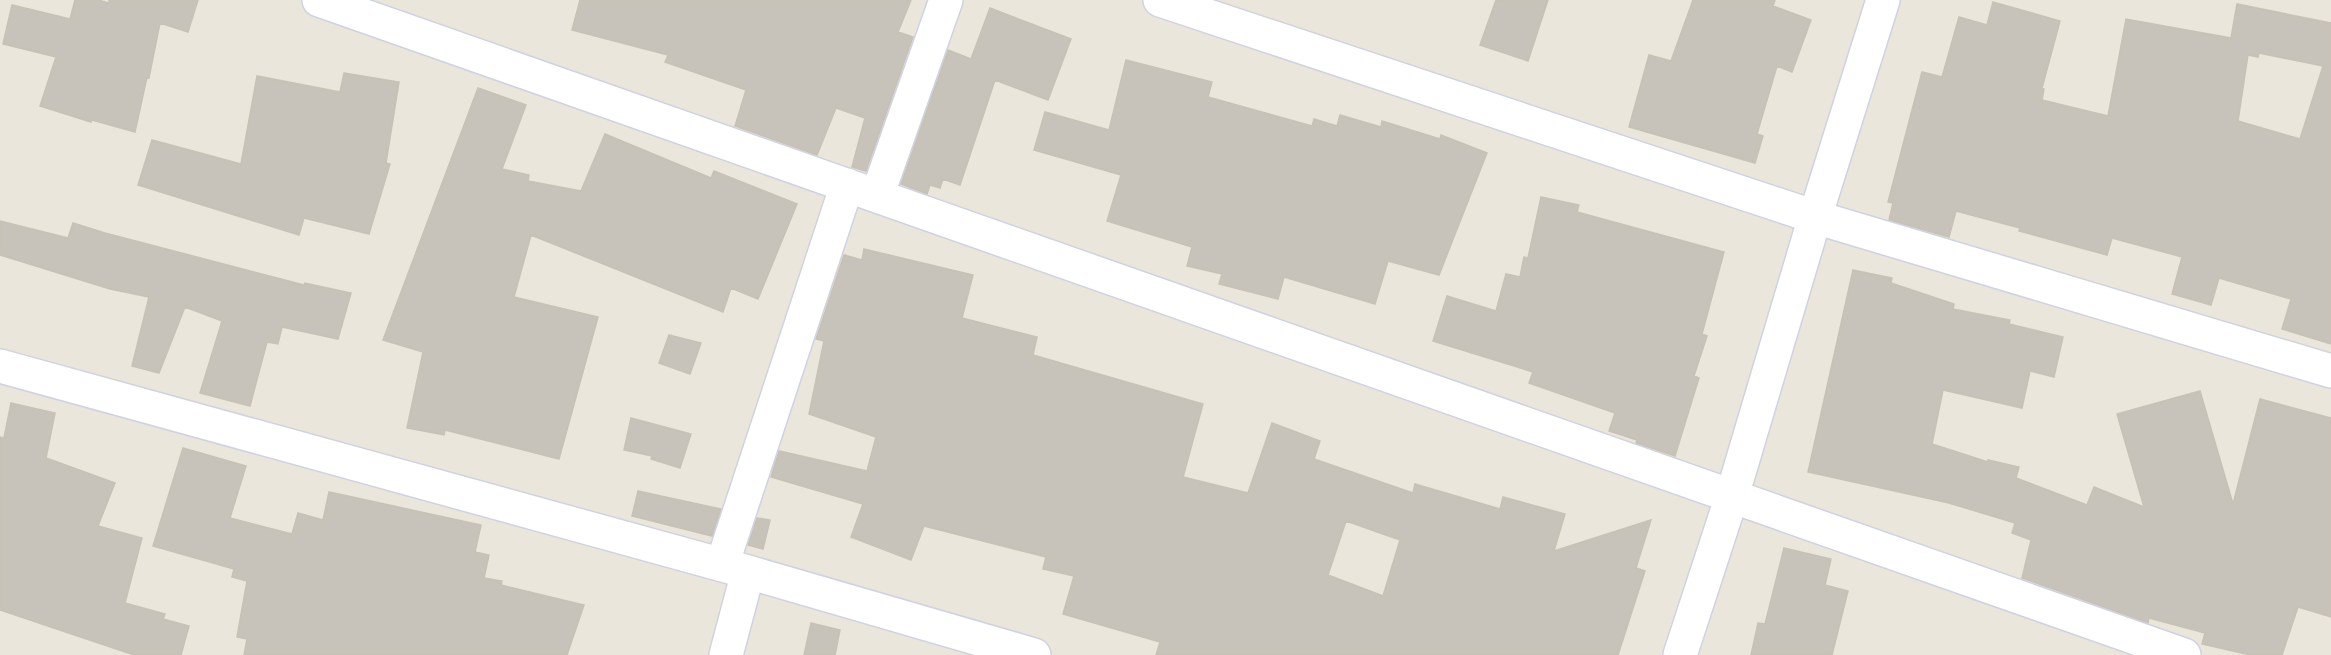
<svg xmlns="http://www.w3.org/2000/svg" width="2331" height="655" font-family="Overpass,sans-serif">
<rect width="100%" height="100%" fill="#ebe6db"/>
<!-- building -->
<path fill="#c7c2ba" stroke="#c7c2b4" stroke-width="1.5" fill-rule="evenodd" d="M75,0H98L109,3V0H198L188,32L160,23L149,78L147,77L135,132L92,120L91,122L40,106L56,57L3,44L12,5L70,19Z
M580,0H911L898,32L913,37L866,171L852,167L865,118L836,108L817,155L735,126L746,90L665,62L668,55L572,30Z
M1496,0H1548L1528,61L1480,45Z
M1693,0H1775L1773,6L1811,20L1792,72L1777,66L1757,134L1763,136L1755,163L1629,127L1649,55L1671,61Z
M1993,2L2060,21L2042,88L2044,89L2042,100L2108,116L2126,19L2231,38L2237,4L2331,23V344L2282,329L2291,299L2219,278L2211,305L2172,294L2182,257L2112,238L2107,255L2019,231L2020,228L1956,211L1949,237L1889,220L1893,203L1888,202L1922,72L1942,77L1959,17L1987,25ZM2259,53L2323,66L2300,139L2238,121L2248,55L2258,57Z
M990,8L1071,39L1048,100L995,80L960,185L943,179L940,188L930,185L927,194L901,184L948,50L971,59Z
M1126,60L1212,82L1208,97L1312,126L1314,119L1337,126L1340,115L1381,127L1382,121L1440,139L1441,135L1487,153L1439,275L1388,261L1375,304L1284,277L1278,299L1219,284L1222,274L1187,266L1192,247L1107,221L1121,175L1034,150L1045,112L1109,130Z
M344,73L399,82L386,163L390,164L369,234L304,218L299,235L138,185L152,140L241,164L257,76L340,92Z
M478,88L526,105L502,169L529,175L528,181L581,191L605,134L711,178L714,171L797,204L758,299L731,288L723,312L531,235L514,297L598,317L559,459L445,430L444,435L407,428L423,352L383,340Z
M1541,197L1579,205L1577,212L1724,252L1702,334L1707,336L1694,376L1699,378L1675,456L1636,443L1637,440L1609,431L1615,413L1529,383L1533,372L1433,341L1447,296L1496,311L1506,274L1520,277L1524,257L1528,258Z
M0,221L68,238L73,223L105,233L304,285L305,283L351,293L338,339L282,327L278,344L267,342L250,406L200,393L222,321L185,307L159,373L132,366L149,297L110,289L0,255Z
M864,249L973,275L962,318L1037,337L1033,355L1203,404L1183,477L1248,493L1272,423L1320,441L1314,459L1413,493L1415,484L1500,509L1503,497L1565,514L1554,551L1651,520L1636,568L1645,571L1618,655H1156L1160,642L1063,614L1074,576L1043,569L1046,557L924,526L911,560L851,537L863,504L771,477L779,451L867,471L876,437L809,414L824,341L816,339L844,255L862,260ZM1346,521L1400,540L1383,596L1328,575Z
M1853,270L1892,278L1891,283L1954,304L1953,309L2010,320L2009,324L2063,337L2054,377L2030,371L2022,408L1943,390L1932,444L1988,462V460L2019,467L2016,478L2087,505L2094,487L2144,507L2117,414L2200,391L2233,504L2260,399L2331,418V617L2298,607L2282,655H2250L2202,644L2205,633L2149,618L2148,623L2022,578L2031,540L2012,533L2015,523L1949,503L1808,472Z
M669,335L701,343L690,374L659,363Z
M11,403L55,413L46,458L115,483L98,526L142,538L125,603L165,614L163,619L189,626L181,655H134L0,610V437L4,438Z
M631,418L691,434L680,468L651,459L652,456L624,450Z
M183,448L246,466L230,518L292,534L298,513L323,520L329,492L481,525L475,552L489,555L484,578L502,581L501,585L584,605L567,655H244L247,639L237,637L247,581L232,577L234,569L153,546Z
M638,491L721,509L712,536L632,516Z
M757,518L770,520L763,549L748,545Z
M1784,548L1831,559L1825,585L1848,591L1832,655H1751L1758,623L1765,624Z
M811,623L840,630L835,655H804Z"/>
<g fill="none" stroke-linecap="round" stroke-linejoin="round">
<!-- minor casing -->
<g stroke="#d0d2e2" stroke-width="36">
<path id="minor" d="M319,0L2184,655
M1160,0L1815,217L2331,371
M877,196L946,0
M0,366L748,572L1034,655
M722,565L847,185
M726,655L748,572
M1680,655L1732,496L1815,217L1883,0"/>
</g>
<!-- minor -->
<use href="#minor" stroke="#fff" stroke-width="33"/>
</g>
</svg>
